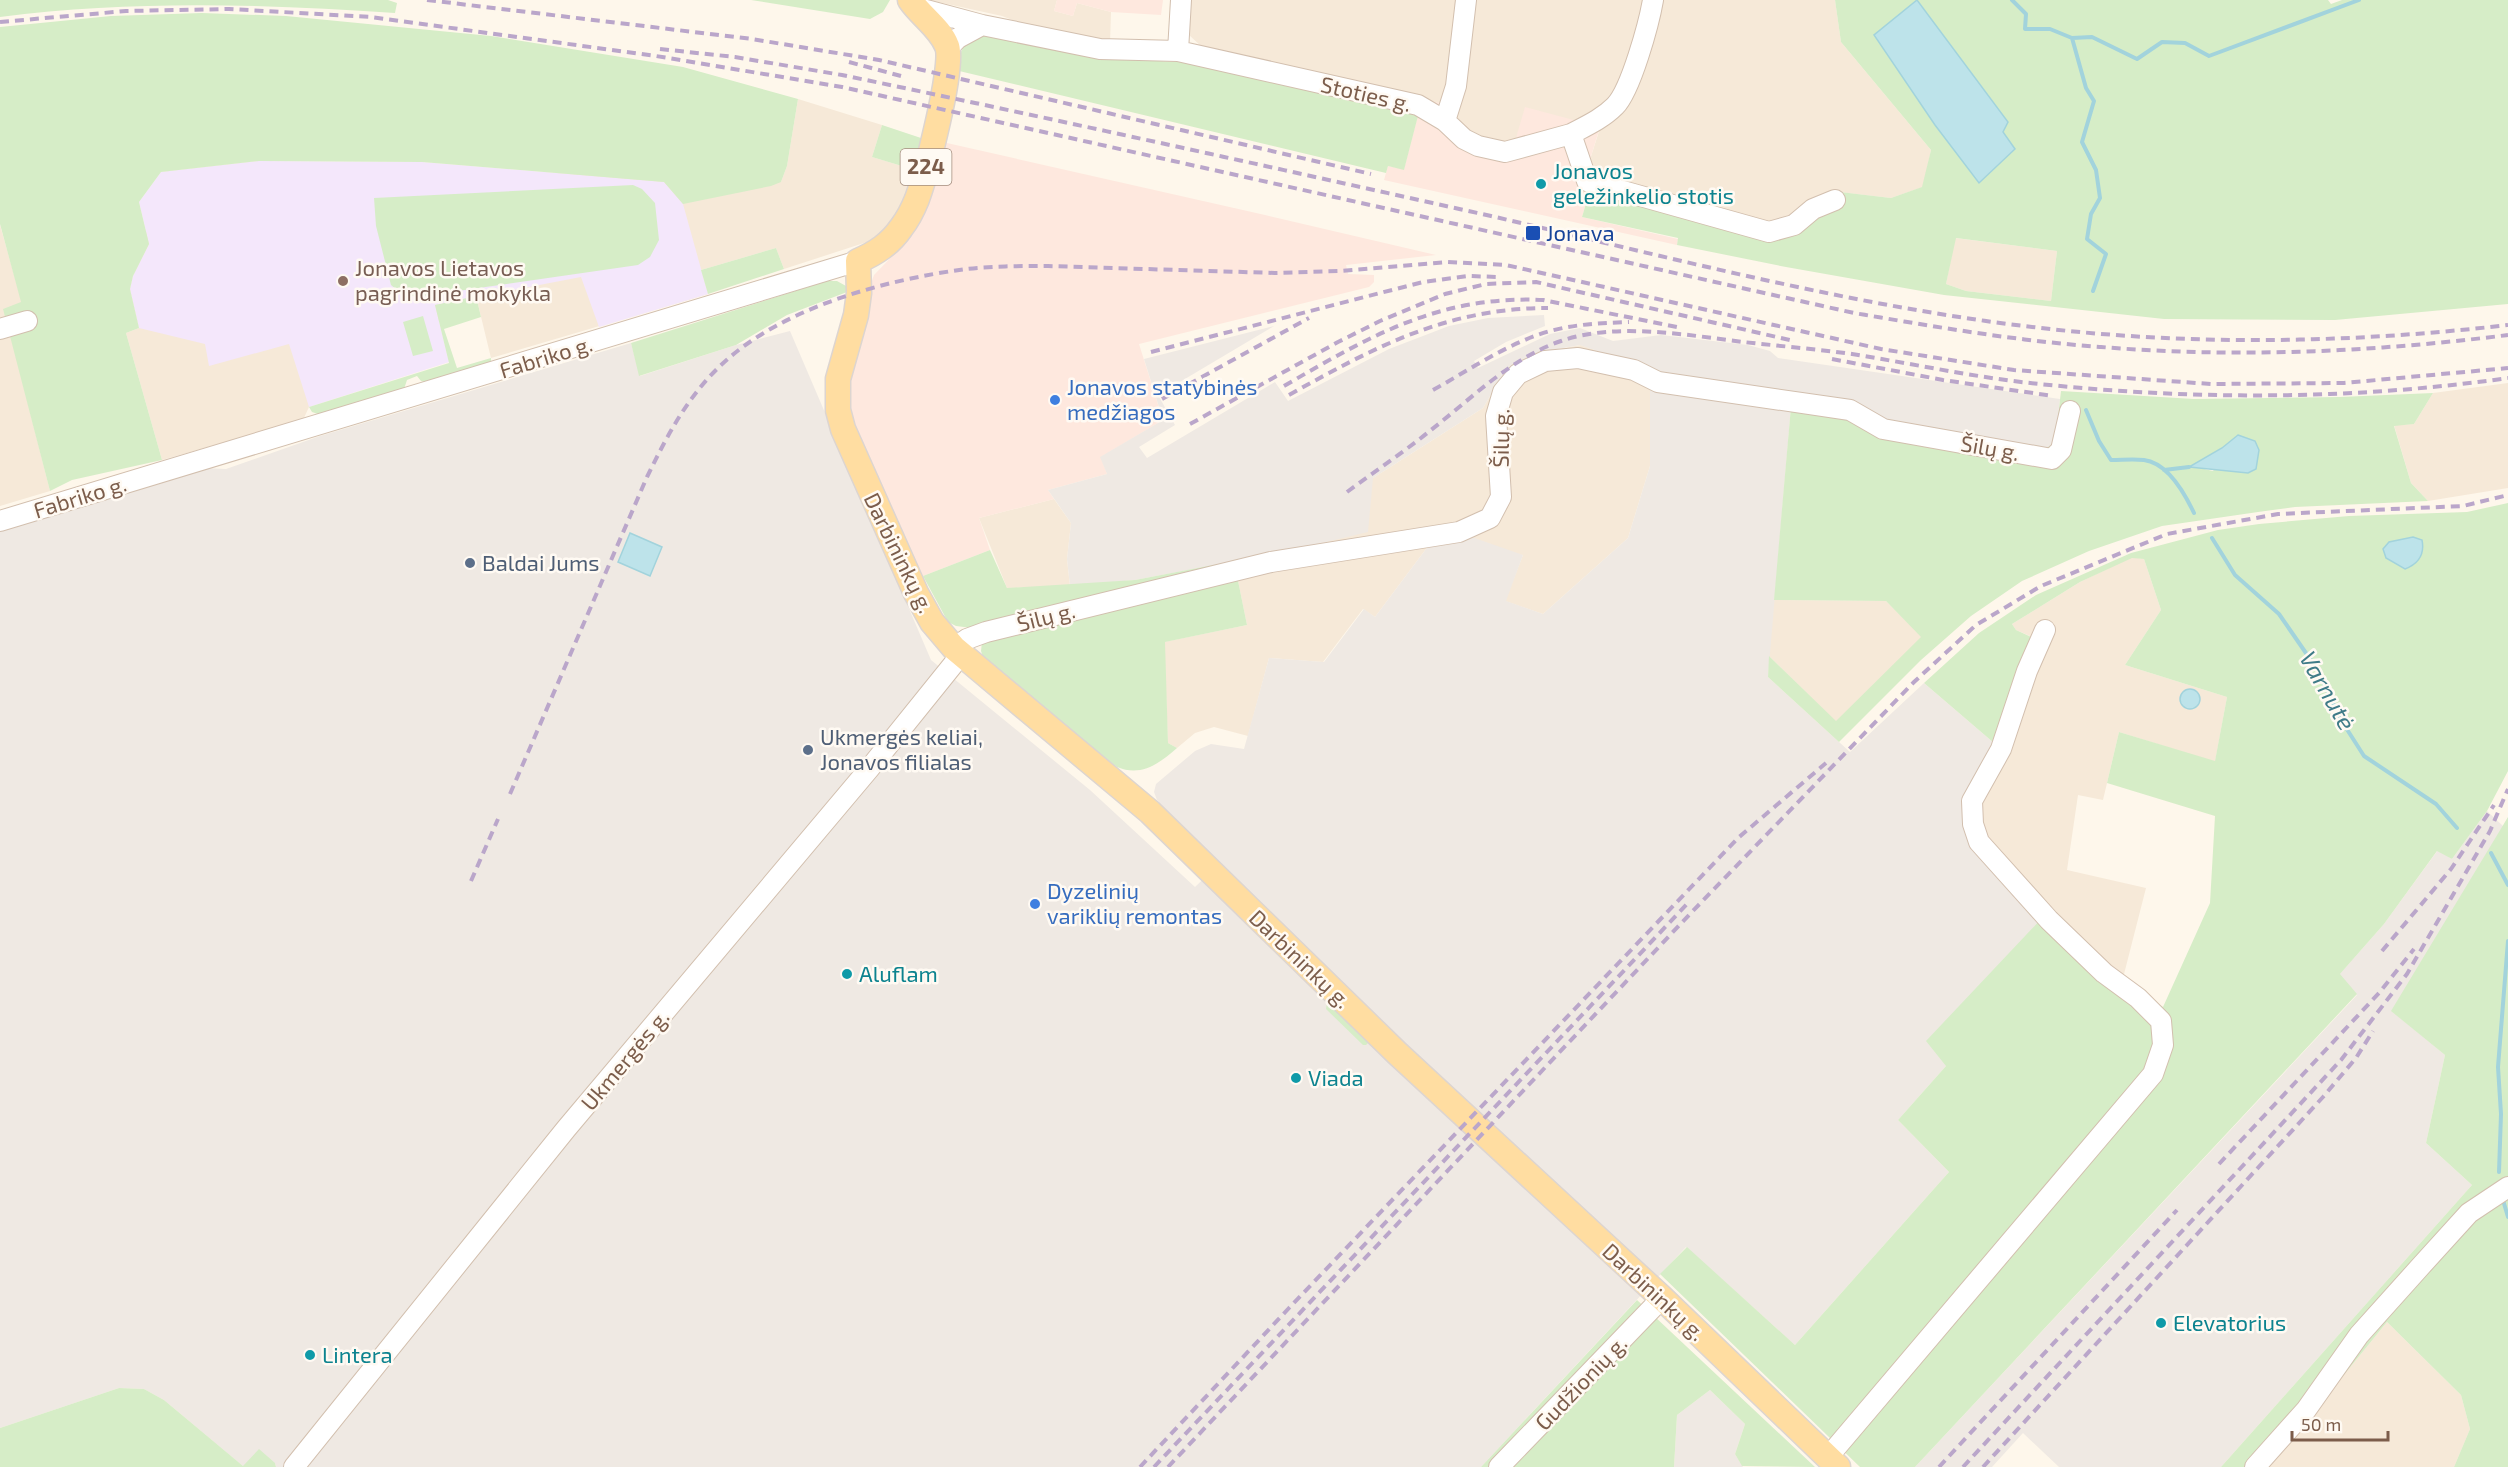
<svg xmlns="http://www.w3.org/2000/svg" width="2508" height="1467" font-family="'Exo 2',sans-serif">
<rect width="100%" height="100%" fill="#fef7eb"/>
<!-- residential -->
<path fill="#f6e9d8" d="M929,0H1057L1054,11L1073,16L1077,3L1111,12L1110,43L1041,31L1002,16Z
M1190,0H1835L1841,42L1931,150L1923,187L1891,198L1839,192L1791,223L1764,226L1593,180L1587,169L1600,128L1516,138L1508,143H1491L1463,129L1457,117L1458,108L1204,49L1187,33Z
M798,99L882,125L872,157L915,170L906,199L886,231L867,242L784,269L776,248L701,270L708,294L491,358L476,296L309,407L303,420L162,460L126,333L139,328L130,289L161,172L259,161L781,182L787,166Z
M0,225L22,303L4,309L50,491L0,506Z
M1955,238L2057,251L2051,301L1966,291L1946,284Z
M1581,345L1650,369V466L1628,538L1543,614L1505,601L1523,555L1429,545L1375,617L1363,609L1323,662L1269,658L1248,736L1214,727L1195,733L1177,748L1168,743L1164,642L1247,625L1234,561L1293,550L1373,478L1483,408L1499,381L1522,364L1553,350Z
M2508,383V488L2428,501L2411,483L2394,425L2414,424L2433,393Z
M1054,499L1071,523L1067,559L1070,586L1007,588L979,518Z
M2132,557L2144,559L2161,610L2125,665L2227,697L2215,762L2119,732L2103,800L2078,795L2067,870L2146,888L2122,982L1979,842L1982,781L2044,642L2016,630L2012,624L2080,582Z
M1774,600L1886,601L1922,637L1836,722L1769,656Z
M2387,1322L2461,1395L2470,1429L2454,1467H2269Z"/>
<!-- commercial -->
<path fill="#fee8de" d="M1057,0H1163L1161,15L1111,12L1077,3L1073,16L1054,11Z
M1422,99L1458,107L1457,117L1463,129L1476,139L1508,143L1516,138L1525,107L1600,127L1587,169L1593,180L1582,217L1678,239L1677,245L1384,180L1388,166L1404,169Z
M938,141L1265,215L1436,255L1346,265L1348,274L1374,275V282L1369,287L1139,344L1163,420L1101,457L1107,474L1048,490L1054,499L979,518L990,550L923,576L882,499L849,415L847,396L866,298L874,275L903,245Z"/>
<!-- industrial -->
<path fill="#efe9e3" d="M1544,315L1545,326L1506,342L1474,361L1478,368L1550,334L1580,328L1613,341L1661,335L1748,345L1770,351L1778,358L2060,399L2055,443L2046,448L1887,424L1792,395L1768,677L1850,752L1924,683L2001,749L1973,824L2043,917L1946,1066L1898,1120L1949,1172L1795,1345L1686,1247L1481,1467H276L275,1463L244,1467L164,1400L144,1389L119,1388L0,1428V531L204,468L226,469L320,436L631,343L640,376L736,345L790,331L931,660L1090,790L1195,887L1220,863L1157,800L1154,792L1156,784L1195,751L1211,744L1244,749L1269,658L1324,662L1364,609L1375,617L1429,545L1466,535L1523,555L1506,601L1543,614L1628,538L1650,466V369L1580,345L1553,350L1522,364L1499,381L1483,408L1373,478L1368,532L1293,550L1135,580L1070,586L1067,559L1071,523L1048,490L1107,474L1100,457L1163,420L1144,359L1274,326L1158,395L1175,425L1139,447L1147,458L1275,382L1288,401L1389,349L1449,326L1488,318Z
M2487,811L2504,827L2392,1011L2445,1055L2426,1143L2472,1185L2221,1467H2059L2023,1433L1992,1467H1915L2357,995L2339,975L2384,924L2438,850L2452,859Z
M1710,1390L1745,1424L1735,1454L1743,1467H1674L1677,1415Z"/>
<!-- education -->
<path fill="#f4e7fb" d="M259,161L422,162L664,182L683,204L708,294L599,327L581,277L435,305L449,362L309,407L289,344L209,366L205,344L139,328L130,289L133,276L149,244L139,202L161,172Z"/>
<!-- green -->
<path fill="#d6edc7" fill-rule="evenodd" d="M0,0H388L397,3L395,13C263,4 131,0 0,17Z
M751,0H890L883,12L870,19Z
M1835,0H2328L2331,4L2342,0H2508V304L2335,320L2164,319L1944,295L1786,267L1677,245L1678,238L1582,217L1593,180L1764,226L1791,223L1840,192L1891,198L1922,187L1931,150L1841,42ZM1918,1L2008,122L2003,131L1935,125L1917,98ZM1956,238L2057,251L2051,301L1966,291L1946,284Z
M202,13L286,16L491,36L683,67L798,99L787,166L781,182L771,186L683,204L664,182L422,162L259,161L161,172L139,202L149,244L133,276L130,289L139,328L126,333L162,460L72,480L50,491L3,309L21,302L0,224V27L111,16Z
M991,35L1100,58L1196,63L1419,112L1404,170L1388,166L1386,173L955,70C960,48 966,38 991,35Z
M882,125L921,138L915,170L872,157Z
M633,185L642,189L655,203L659,240L650,257L638,265L416,297L398,291L391,285L376,226L374,198Z
M776,248L784,269L708,294L701,270Z
M827,281H837L846,286L847,292L787,315L736,345L639,376L631,343Z
M476,296L481,317L444,329L457,368L491,358V362L425,382L421,381L417,376L407,380L404,389L318,414L312,412L309,407L449,363L435,305Z
M423,316L433,351L413,356L403,322Z
M2061,391L2194,399L2340,397L2433,393L2414,424L2394,426L2411,483L2428,501L2295,507L2258,512L2162,526L2089,551L2022,581L1971,616L1921,660L1839,742L1768,677L1769,656L1836,721L1921,637L1886,601L1774,600L1792,395L1887,424L2046,448L2055,443ZM2238,435L2213,471L2191,466L2222,448Z
M2508,503V771L2487,811L2452,859L2437,851L2384,924L2340,974L2357,994L1915,1467H1860L1660,1274L1687,1247L1795,1345L1949,1172L1898,1120L1946,1066L1926,1041L2043,917L2122,982L2163,1007L2210,903L2215,816L2107,783L2119,732L2215,761L2227,697L2125,665L2161,610L2144,559L2132,558L2080,582L2012,624L2016,630L2044,643L2001,749L1924,683L1979,633L2036,595L2131,553L2218,530L2259,524L2349,516L2467,512Z
M990,550L1007,588L1135,580L1234,561L1247,625L1165,642L1168,743L1177,748C1159,764 1141,777 1117,767L1002,679L984,660L981,651L982,642L972,628L956,626L948,622L923,576Z
M2508,817V1467H2454L2470,1429L2461,1395L2387,1322L2269,1467H2221L2472,1185L2426,1143L2445,1055L2391,1011Z
M1330,1002L1369,1042L1366,1045H1363L1326,1009L1327,1003Z
M1637,1300L1815,1467L1742,1466L1735,1454L1745,1424L1710,1390L1677,1415L1674,1467H1481Z
M119,1388L144,1389L164,1400L243,1466L259,1449L275,1463L276,1467H0V1428Z"/>
<!-- water -->
<path fill="#bde3ea" stroke="#a2d3dc" stroke-width="1.5" d="M1917,0L2008,122L2003,132L2015,149L1979,183L1935,125L1874,35Z
M2238,435L2255,441L2259,450L2256,469L2248,473L2189,467L2222,448Z
M630,533L662,547L650,576L618,562Z
M2413,537L2422,540C2425,555 2418,564 2405,569L2386,558L2383,549L2389,542Z
M2180 699a10 10 0 1 1 20 0a10 10 0 1 1-20 0Z"/>
<g fill="none" stroke-linecap="round" stroke-linejoin="round">
<!-- stream -->
<path stroke="#a2d3dc" stroke-width="4" d="M2012,0L2026,14L2025,29H2050L2072,38L2086,88L2094,101L2082,142L2096,170L2100,198L2091,214L2087,239L2106,254L2093,291
M2072,38L2092,37L2137,59L2162,42L2185,43L2209,56L2359,0
M2086,410L2099,441L2111,460C2122,460 2133,459 2144,460C2168,463 2185,494 2194,513
M2164,470L2189,467
M2212,538L2235,575L2279,614L2317,669L2341,720L2364,756L2436,804L2457,828
M2491,853L2508,885
M2499,1172L2501,1114L2498,1067L2508,941
M2503,1200L2508,1217"/>
<!-- minor casing -->
<g stroke="#d2bfae" stroke-width="22">
<path id="minor" d="M915,7L982,25
M948,48L958,38L982,25L1100,49L1178,51L1418,105L1445,121L1464,139L1478,146L1505,152L1571,134L1587,181L1769,232L1794,225L1813,209L1835,200
M1178,51L1181,0
M1445,121L1456,86L1466,0
M1571,134C1586,126 1602,119 1615,106C1631,90 1649,23 1653,0
M0,329L27,321
M0,521L858,261
M954,648L967,639L986,632L1271,562L1459,532L1490,518L1501,497L1496,416L1503,392L1518,374L1545,361L1578,358L1634,370L1658,382L1850,410L1883,429L2052,459L2061,450L2070,411
M1828,1457L2153,1074L2163,1045L2161,1021L2138,998L2104,973L2049,920L1979,842L1973,824L1972,801L2001,749L2027,671L2045,630
M294,1467L566,1129L869,769L960,656
M1499,1467L1662,1298
M2255,1467L2306,1410L2359,1335L2420,1267L2469,1213L2508,1187"/>
</g>
<!-- major casing -->
<g stroke="#ddd5d0" stroke-width="27">
<path id="major" d="M910,0C921,16 940,28 947,46C955,65 925,177 917,199C913,209 908,219 901,228C890,244 876,253 858,261L859,293L856,315L838,379V410L843,429L916,593L932,622L954,648L1150,812L1397,1053L1662,1298L1838,1467"/>
</g>
<!-- minor -->
<use href="#minor" stroke="#fff" stroke-width="20"/>
<!-- major -->
<use href="#major" stroke="#ffdda1" stroke-width="24"/>
<!-- rail -->
<path stroke="#baa6ca" stroke-width="4" stroke-dasharray="9 6" stroke-linecap="butt" d="M427,0L752,39L879,60L1371,174
M0,22L126,11L229,9L371,17L656,56L842,87L1854,313C1936,327 2018,341 2101,347C2237,358 2373,352 2508,335
M660,49L735,57L842,75C1059,120 1275,168 1491,216C1673,258 1855,307 2041,328C2197,346 2353,343 2508,325
M849,62L901,76
M1151,352L1423,282L1468,276L1499,277
M1832,359L1943,380L2053,396
M1284,386C1370,336 1440,295 1543,300L1677,327
M1433,390C1471,369 1508,343 1550,331C1576,324 1602,323 1629,322
M1289,395C1375,347 1447,308 1548,308
M1162,399L1309,318
M1190,424L1338,342L1380,321L1445,294L1486,284L1536,282L1790,340
M1347,492C1375,471 1404,452 1431,430C1472,398 1511,358 1561,341C1614,322 1688,335 1743,342C1779,346 1816,349 1852,354C1908,363 1964,375 2021,382C2182,400 2347,401 2508,378
M510,794L647,477C666,438 685,401 716,370C776,309 883,280 966,269C993,266 1021,266 1048,266L1275,273L1340,271L1448,262L1506,265L1881,349L2014,370L2211,384L2344,383L2508,368
M471,881L498,819
M2382,951L2451,869L2494,805
M2219,1164L2379,993L2414,949
M1140,1467L1289,1308L1738,838L1826,763
M1154,1467L1688,903
M1168,1467L1689,915L1914,682L1976,625L2041,586L2167,534L2278,514L2463,506L2508,495
M1939,1467L2177,1210
M1963,1467L2341,1060L2407,974L2490,831L2508,789
M1983,1467L2323,1097L2356,1058L2373,1031"/>
</g>
<!-- markers -->
<g fill="#0f9aa8" stroke="#fffaf3" stroke-width="2">
<circle cx="1541" cy="184" r="6"/>
<circle cx="847" cy="974" r="6"/>
<circle cx="1296" cy="1078" r="6"/>
<circle cx="2161" cy="1323" r="6"/>
<circle cx="310" cy="1355" r="6"/>
</g>
<rect fill="#1a4fb4" stroke="#fffaf3" stroke-width="2" x="1525" y="225" width="16" height="16" rx="3"/>
<circle fill="#8d6e63" stroke="#fffaf3" stroke-width="2" cx="343" cy="281" r="6"/>
<g fill="#3f7fe0" stroke="#fffaf3" stroke-width="2">
<circle cx="1055" cy="400" r="6"/>
<circle cx="1035" cy="904" r="6"/>
</g>
<g fill="#5c6f8a" stroke="#fffaf3" stroke-width="2">
<circle cx="470" cy="563" r="6"/>
<circle cx="808" cy="750" r="6"/>
</g>
<g text-anchor="middle" stroke-width="5" stroke-linejoin="round" paint-order="stroke">
<!-- shield labels -->
<rect fill="#fffaf3" stroke="#a38c7d" stroke-width="1.5" x="900.5" y="149" width="51" height="36" rx="4.5"/>
<g font-size="21" font-weight="bold" fill="#7c5d4b">
<text x="926" y="174">224</text>
</g>
<!-- street labels -->
<g font-size="22" fill="#7c5d4b" stroke="#fffaf3">
<text transform="translate(1366 94) rotate(13)" y="8">Stoties g.</text>
<text transform="translate(546 357) rotate(-17)" y="8">Fabriko g.</text>
<text transform="translate(1501 438) rotate(-89)" y="8">Šilų g.</text>
<text transform="translate(1990 448) rotate(10)" y="8">Šilų g.</text>
<text transform="translate(80 497) rotate(-17)" y="8">Fabriko g.</text>
<text transform="translate(899 553) rotate(64)" y="8">Darbininkų g.</text>
<text transform="translate(1046 617) rotate(-14)" y="8">Šilų g.</text>
<text transform="translate(1300 959) rotate(44)" y="8">Darbininkų g.</text>
<text transform="translate(625 1060) rotate(-50)" y="8">Ukmergės g.</text>
<text transform="translate(1654 1292) rotate(43)" y="8">Darbininkų g.</text>
<text transform="translate(1581 1383) rotate(-46)" y="8">Gudžionių g.</text>
</g>
<!-- culture labels -->
<g font-size="22" fill="#0d838f" stroke="#fffaf3" text-anchor="start">
<text x="1553" y="179">Jonavos<tspan x="1553" dy="25">geležinkelio stotis</tspan></text>
<text x="859" y="982">Aluflam</text>
<text x="1308" y="1086">Viada</text>
<text x="2173" y="1331">Elevatorius</text>
<text x="322" y="1363">Lintera</text>
</g>
<!-- transit labels -->
<g font-size="22" fill="#164399" stroke="#fffaf3" text-anchor="start">
<text x="1546" y="241">Jonava</text>
</g>
<!-- education labels -->
<g font-size="22" fill="#785e54" stroke="#fffaf3" text-anchor="start">
<text x="355" y="276">Jonavos Lietavos<tspan x="355" dy="25">pagrindinė mokykla</tspan></text>
</g>
<!-- shop labels -->
<g font-size="22" fill="#366cbe" stroke="#fffaf3" text-anchor="start">
<text x="1067" y="395">Jonavos statybinės<tspan x="1067" dy="25">medžiagos</tspan></text>
<text x="1047" y="899">Dyzelinių<tspan x="1047" dy="25">variklių remontas</tspan></text>
</g>
<!-- service labels -->
<g font-size="22" fill="#4e5e75" stroke="#fffaf3" text-anchor="start">
<text x="482" y="571">Baldai Jums</text>
<text x="820" y="745">Ukmergės keliai,<tspan x="820" dy="25">Jonavos filialas</tspan></text>
</g>
<!-- water labels -->
<g font-size="24" font-style="italic" fill="#3f7b88" stroke="#fffaf3">
<text transform="translate(2327 691) rotate(60)" y="8">Varnutė</text>
</g>
</g>
<!-- scale -->
<path d="M2292 1431v9h96v-9" fill="none" stroke="#7c5d4b" stroke-width="3"/>
<text x="2301" y="1431" font-size="18" fill="#7c5d4b" stroke="#fffaf3" stroke-width="4.5" paint-order="stroke">50 m</text>
</svg>
